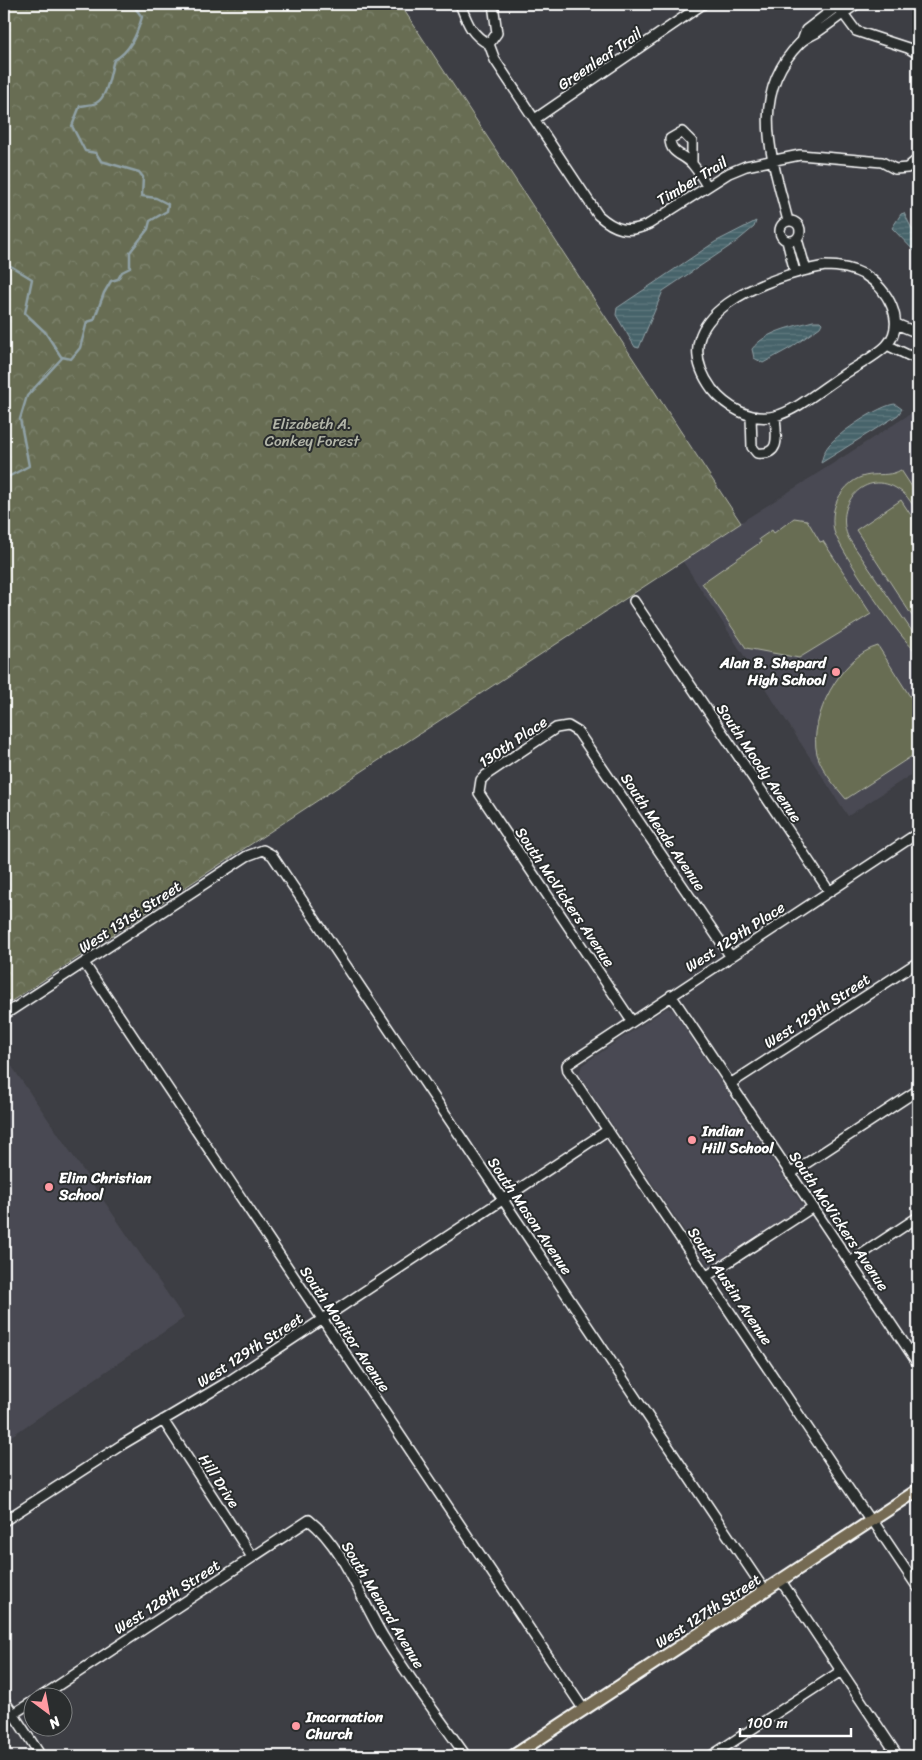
<svg xmlns="http://www.w3.org/2000/svg" width="922" height="1760" font-family="Sriracha,sans-serif">
<defs>
<pattern id="park-crowns" width="20" height="18" patternUnits="userSpaceOnUse" patternTransform="scale(1.25)"><rect width="20" height="18" fill="#676d53"/><path d="M2 6a3 3 0 1 1 6 0M12 15a3 3 0 1 1 6 0" fill="none" stroke="#7e836d"/></pattern>
<pattern id="water-rules" width="6" height="5" patternUnits="userSpaceOnUse" patternTransform="scale(1.25)"><rect width="6" height="5" fill="#46636a"/><path d="M0 2.5h6" fill="none" stroke="#627a80"/></pattern>
</defs>
<rect width="100%" height="100%" fill="#3d3e44"/>
<filter id="ink" filterUnits="userSpaceOnUse"><feTurbulence type="fractalNoise" baseFrequency=".02" numOctaves="2"/><feDisplacementMap in="SourceGraphic" scale="10" xChannelSelector="R" yChannelSelector="G"/><feConvolveMatrix kernelMatrix="1 2 1 2 8 2 1 2 1" color-interpolation-filters="sRGB"/></filter>
<g filter="url(#ink)">
<!-- built -->
<path fill="#4a4a53" d="M918,409V770L848,816L682,560Z
M667,1008L673,1010L803,1206L709,1267L579,1075L582,1065Z
M4,1055L184,1318L4,1441Z"/>
<!-- green -->
<path fill="#676d53" stroke="#b3b6a9" d="M901,470L918,496V514C913,506 908,495 899,490C866,467 832,505 849,539L918,640V653C902,643 839,549 834,531C831,517 834,502 843,491C864,465 882,481 901,470Z
M901,500L918,526V625L856,530Z
M794,518L807,520L820,542L823,541L871,614L799,658L746,648L702,583L761,542L759,539L772,530L774,533Z
M878,646L918,709V755L915,754L846,799C835,786 822,771 817,754C808,718 841,656 878,646Z"/>
<!-- park -->
<path fill="url(#park-crowns)" stroke="#b3b6a9" d="M4,4H400L741,523L4,1006Z"/>
<!-- water -->
<path fill="url(#water-rules)" stroke="#90a1a6" d="M904,213L918,241V255L892,228L901,214Z
M756,221L754,227L736,242L663,291L641,343L639,348L635,347L616,315L617,308L715,242Z
M813,321H820L822,323L820,327L792,347L763,363L754,358L752,349C766,331 792,327 813,321Z
M895,404L902,409L898,415L821,463C823,456 824,451 829,445C839,433 880,405 895,404Z"/>
<g fill="none" stroke-linecap="round" stroke-linejoin="round">
<!-- stream -->
<path stroke="#90a1a6" stroke-width="2.5" d="M4,258L9,265L32,279L25,313L45,332L62,358L27,396L20,419L29,466L4,479
M62,357L71,359L80,348L87,322L94,320L104,293L111,281L118,279L122,272L130,268V252L148,229L150,221L167,211L168,204L156,198L142,196L143,177L139,172L101,161L96,153L85,151L72,126L80,106C85,105 92,105 96,103C108,97 110,72 114,60C130,52 137,34 142,17L136,9L137,4"/>
<!-- minor casing -->
<g stroke="#fff" stroke-width="12">
<path id="minor" d="M460,4C467,22 471,35 489,44L495,60L598,215C615,230 628,234 649,224L729,173L746,166L800,155L882,162L895,169L907,168L918,159
M836,4L856,31L908,48L918,54
M802,41L806,30L840,4
M489,44L497,33L493,4
M535,119L703,4
M692,163V142L682,132L670,139C670,155 685,154 693,165C698,171 703,179 707,186
M780 231a10 10 0 1 1 20 0a10 10 0 1 1-20 0Z
M788,221C773,160 747,96 800,43C804,39 810,36 816,33C830,24 843,13 857,4
M797,239L806,270
M787,241L795,272
M825,266C839,266 852,268 865,275C887,288 907,322 887,345C878,355 855,367 843,375C824,387 796,411 775,416C751,422 726,407 712,389C658,315 770,276 825,266Z
M896,324L918,333
M887,345L910,356L918,354
M751,416L752,447L757,453C782,456 776,434 775,416
M634,601L829,891
M84,963L584,1710
M671,995L918,1364
M4,1015L247,856L263,850L272,855L765,1591
M631,1020L479,793L481,780L486,775L556,728L568,726L578,732L731,957
M730,1084L918,962
M790,1174L918,1090
M850,1262L918,1217
M707,1276L813,1207
M163,1420L252,1557
M4,1521L123,1444L226,1383L608,1130
M873,1521L918,1588
M871,1522L568,1071L567,1065L918,833
M781,1581L898,1756
M39,1698L309,1520C344,1548 360,1598 383,1636C408,1677 438,1716 466,1756
M4,1700L41,1756
M13,1714L32,1702
M711,1756L841,1671"/>
</g>
<!-- major casing -->
<g stroke="#fff" stroke-width="15">
<path id="major" d="M513,1756L918,1490"/>
</g>
<!-- minor -->
<use href="#minor" stroke="#2a2d2e" stroke-width="9"/>
<!-- major -->
<use href="#major" stroke="#746b52" stroke-width="11"/>
</g>
</g>
<!-- markers -->
<g fill="#ff9aa2" stroke="#2a2d2e" stroke-width="2">
<circle cx="836" cy="672" r="5"/>
<circle cx="692" cy="1140" r="5"/>
<circle cx="49" cy="1187" r="5"/>
<circle cx="296" cy="1726" r="5"/>
</g>
<g text-anchor="middle" stroke-width="4" stroke-linejoin="round" paint-order="stroke">
<!-- street labels -->
<g font-size="15" fill="#fff" stroke="#2a2d2e">
<text transform="translate(600 59) rotate(-34)" y="5">Greenleaf Trail</text>
<text transform="translate(692 181) rotate(-31)" y="5">Timber Trail</text>
<text transform="translate(513 742) rotate(-34)" y="5">130th Place</text>
<text transform="translate(759 763) rotate(56)" y="5">South Moody Avenue</text>
<text transform="translate(663 832) rotate(56)" y="5">South Meade Avenue</text>
<text transform="translate(565 897) rotate(56)" y="5">South McVickers Avenue</text>
<text transform="translate(130 917) rotate(-33)" y="5">West 131st Street</text>
<text transform="translate(735 937) rotate(-33)" y="5">West 129th Place</text>
<text transform="translate(817 1011) rotate(-33)" y="5">West 129th Street</text>
<text transform="translate(530 1216) rotate(56)" y="5">South Mason Avenue</text>
<text transform="translate(839 1221) rotate(56)" y="5">South McVickers Avenue</text>
<text transform="translate(730 1286) rotate(56)" y="5">South Austin Avenue</text>
<text transform="translate(345 1329) rotate(56)" y="5">South Monitor Avenue</text>
<text transform="translate(250 1350) rotate(-33)" y="5">West 129th Street</text>
<text transform="translate(219 1481) rotate(57)" y="5">Hill Drive</text>
<text transform="translate(167 1597) rotate(-33)" y="5">West 128th Street</text>
<text transform="translate(383 1605) rotate(59)" y="5">South Menard Avenue</text>
<text transform="translate(708 1611) rotate(-33)" y="5">West 127th Street</text>
</g>
<!-- park labels -->
<g font-size="15" fill="#b3b6a9" stroke="#2a2d2e">
<text x="312" y="429">Elizabeth A.<tspan x="312" dy="17">Conkey Forest</tspan></text>
</g>
<!-- poi labels -->
<g font-size="15" font-weight="bold" fill="#fff" stroke="#2a2d2e" text-anchor="start">
<text x="826" y="668" text-anchor="end">Alan B. Shepard<tspan x="826" dy="17">High School</tspan></text>
<text x="702" y="1136">Indian<tspan x="702" dy="17">Hill School</tspan></text>
<text x="59" y="1183">Elim Christian<tspan x="59" dy="17">School</tspan></text>
<text x="306" y="1722">Incarnation<tspan x="306" dy="17">Church</tspan></text>
</g>
</g>
<!-- margin -->
<rect width="922" height="1760" fill="none" stroke="#2a2d2e" stroke-width="20"/>
<rect x="10" y="10" width="902" height="1740" fill="none" stroke="#fff" stroke-width="2" filter="url(#ink)"/>
<!-- north arrow -->
<g transform="translate(48 1712) rotate(148)"><circle r="24" fill="#2a2d2e" stroke="#7f8182"/>
<path d="M0-4L9 19L0 12L-9 19Z" fill="#ff9aa2"/>
<text y="-8" font-size="14" font-weight="bold" text-anchor="middle" fill="#ffffff">N</text>
</g>
<!-- scale -->
<path d="M740 1728v8h111v-8" fill="none" stroke="#ffffff" stroke-width="2.5"/>
<text x="747" y="1728" font-size="15" fill="#ffffff" stroke="#2a2d2e" stroke-width="4" paint-order="stroke">100 m</text>
</svg>
